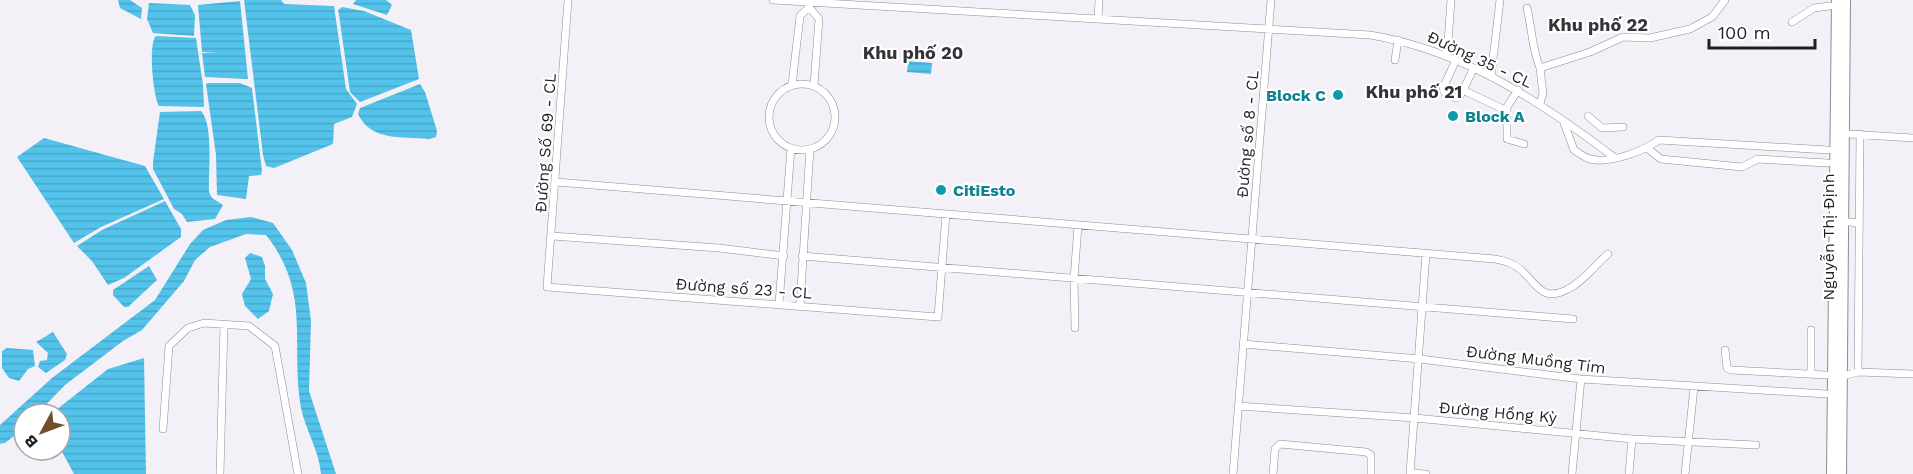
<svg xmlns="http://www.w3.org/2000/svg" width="1913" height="474" font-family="'Work Sans',sans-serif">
<defs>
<pattern id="water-rules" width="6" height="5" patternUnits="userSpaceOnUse" patternTransform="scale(1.5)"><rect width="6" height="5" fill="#53c3eb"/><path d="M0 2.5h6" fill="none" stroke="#48a7c9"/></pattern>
</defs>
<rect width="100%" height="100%" fill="#f3f0f8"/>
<!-- water -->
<path fill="url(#water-rules)" d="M118,0H130L142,8L141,19L120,8Z
M244,0H281L284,4L334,6L346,89L357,104L352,117L334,124L333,144L274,168L266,166L263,155Z
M356,0H386L392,5L387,15L353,4Z
M240,1L248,79L205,77L202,53L217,52H202L198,5Z
M149,3L190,5L195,15L194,36L153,33L147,19Z
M342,7L364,11L411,30L419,79L360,102L350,92L339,15L338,10Z
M156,36L196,38L203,85L204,107L159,106C153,96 148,43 156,36Z
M908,61L932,63L931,74L907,72Z
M208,83H240L252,88L262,171L261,175L249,176L246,199L217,195L216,155L206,84Z
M420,84L425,92L437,131L436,137L429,139C403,136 371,142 358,114L360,108Z
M201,111C214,125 208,173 209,192L212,198L223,205L215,219L187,222L182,214L174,209L153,169V162L160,112Z
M44,138L145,166L164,199L101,227L74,243L17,157Z
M165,201L181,229V237L124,278L108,285L92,261L77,246L102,230Z
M251,217L273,223L292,250L306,283L311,321L309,391L336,474H321C319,450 306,431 301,408C290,343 312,293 266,235L246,234L210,247L195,260L184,281L142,330L123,341L65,385L37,414H24V428L5,443L0,444V425L52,378L155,300L190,244L203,230L226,220Z
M250,253L262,257L265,266V279L273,294L269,311L258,319L245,306L242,294L251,279L245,258Z
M149,266L157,280L128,307H124L113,295V290Z
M53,332L67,354L65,360L46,373L38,367L40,361L47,360L48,353L36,342Z
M7,348L33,350L35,366L28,369L19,381L9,378L2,368V351Z
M144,358L146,474H74L60,448V414H51L108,369Z"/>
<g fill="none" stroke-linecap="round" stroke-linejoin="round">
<!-- minor casing -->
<g stroke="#8e8b93" stroke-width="8">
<path id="minor" d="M568,0L547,287L938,317L946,214
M773,0L1370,35C1463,50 1541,102 1615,158
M809,7L819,19L814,85
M1527,8C1532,29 1532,49 1540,68
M1098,18L1099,0
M1792,22L1814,8L1830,6
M1447,56L1451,0
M1395,60L1398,40
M1456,60L1443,88L1444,92L1456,98L1460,96L1474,68
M1491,76L1500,0
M769 117a33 33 0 1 1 66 0a33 33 0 1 1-66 0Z
M792,85L800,16L809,7V0
M1463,90L1505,110L1518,90
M1540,103L1543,94L1540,68L1590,52L1623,37L1650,38L1690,29L1712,17L1725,0
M1507,109V139L1524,144
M1588,116L1602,128L1623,127
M1564,123L1574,150C1579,153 1585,158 1590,159C1611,164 1643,151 1659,140L1828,150
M1849,134L1913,138
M1647,148L1661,159L1742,167L1758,159L1828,163
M556,182L1495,259C1505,261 1513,263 1521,270C1537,284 1542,303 1568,289C1583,282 1595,265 1608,254
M1849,222L1859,223
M552,236L719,248L784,256
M802,256L1573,319
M779,304L791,148
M800,305L810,149
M1075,328L1074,279L1078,226
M1243,344L1420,359L1581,379L1826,394
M1725,350L1727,368L1731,370L1826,375
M1858,372L1860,134
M1811,374V330
M1847,375L1858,372L1913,374
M1238,406L1415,418L1632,439L1756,445
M163,429L169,346L188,328L204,323L249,326L275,346L298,474
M1410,473L1426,474
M220,474L224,325
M1233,474L1271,0
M1273,474L1275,449L1280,444L1366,452L1371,455V474
M1410,474L1426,253
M1572,474L1581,379
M1629,474L1632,439
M1685,474L1694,387"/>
</g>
<!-- primary casing -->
<g stroke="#8e8b93" stroke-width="12">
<path id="primary" d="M1832,474L1837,0
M1841,474L1845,0"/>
</g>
<!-- minor -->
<use href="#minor" stroke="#fff" stroke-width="7"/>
<!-- primary -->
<use href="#primary" stroke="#fff" stroke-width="10"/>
</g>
<!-- markers -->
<g fill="#0f9aa8" stroke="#fff" stroke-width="2">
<circle cx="1338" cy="95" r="6"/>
<circle cx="1453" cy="116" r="6"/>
<circle cx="941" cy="190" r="6"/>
</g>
<g text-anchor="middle" stroke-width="4.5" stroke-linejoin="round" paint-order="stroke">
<!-- street labels -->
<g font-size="16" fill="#201f22" stroke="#fff">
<text transform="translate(1480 59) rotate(25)" y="6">Đường 35 - CL</text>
<text transform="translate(1247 134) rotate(-85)" y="6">Đường số 8 - CL</text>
<text transform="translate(545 143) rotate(-86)" y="6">Đường Số 69 - CL</text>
<text transform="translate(1828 237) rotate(-90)" y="6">Nguyễn Thị Định</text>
<text transform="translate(744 288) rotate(4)" y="6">Đường số 23 - CL</text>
<text transform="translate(1536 359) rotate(7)" y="6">Đường Muồng Tím</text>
<text transform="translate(1498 412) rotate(5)" y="6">Đường Hồng Kỳ</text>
</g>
<!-- culture labels -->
<g font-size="16" font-weight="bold" fill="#0d838f" stroke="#fff" text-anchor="start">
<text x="1326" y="101" text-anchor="end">Block C</text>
<text x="1465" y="122">Block A</text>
<text x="953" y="196">CitiEsto</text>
</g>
<!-- neighbourhood labels -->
<g font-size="18" font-weight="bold" fill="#363339" stroke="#fff">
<text x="1598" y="31">Khu phố 22</text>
<text x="913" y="59">Khu phố 20</text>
<text x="1414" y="98">Khu phố 21</text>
</g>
</g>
<!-- north arrow -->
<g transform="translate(42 432) rotate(229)"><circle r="28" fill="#ffffff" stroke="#a6a5a7" stroke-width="1.5"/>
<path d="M0-4.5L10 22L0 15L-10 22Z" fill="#724e29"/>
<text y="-9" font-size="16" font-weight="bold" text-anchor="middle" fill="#201f22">B</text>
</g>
<!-- scale -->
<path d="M1709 39v9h106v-9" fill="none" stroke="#201f22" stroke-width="3"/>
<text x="1718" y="39" font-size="18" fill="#201f22" stroke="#ffffff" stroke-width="4.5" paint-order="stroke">100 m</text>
</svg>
